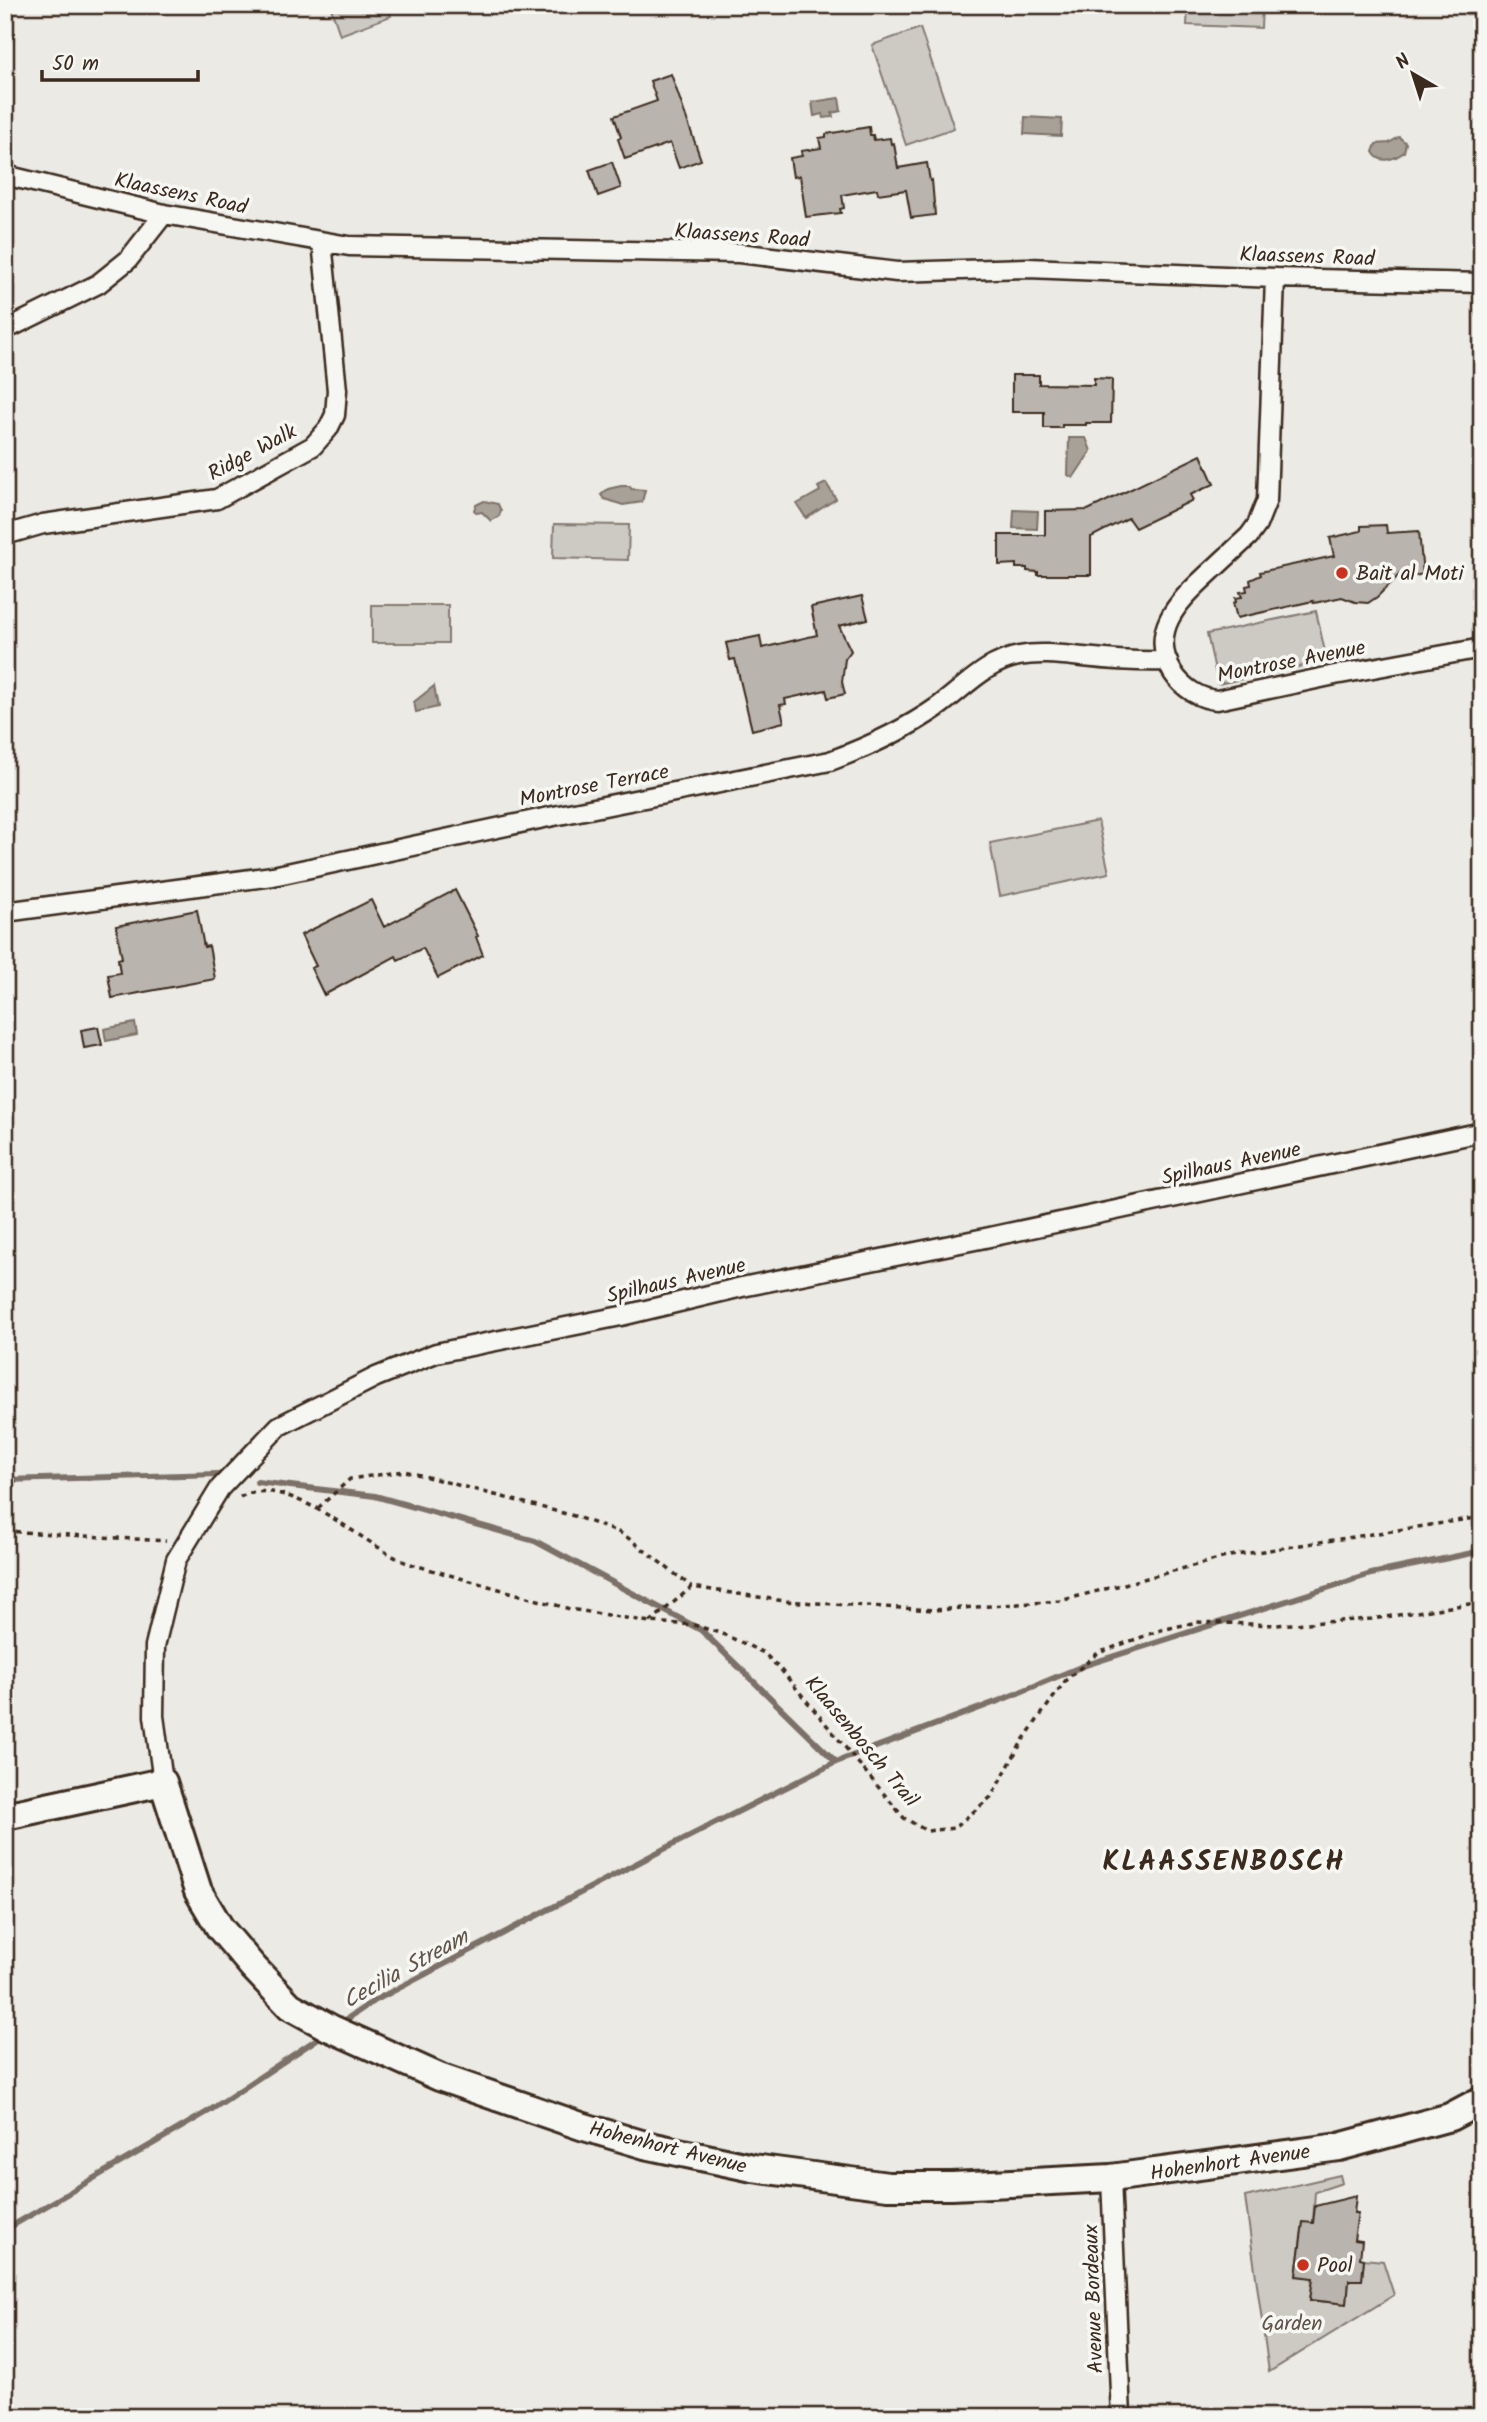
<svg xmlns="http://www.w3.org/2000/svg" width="1487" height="2422" font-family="Kalam,sans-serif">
<rect width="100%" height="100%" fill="#ebeae5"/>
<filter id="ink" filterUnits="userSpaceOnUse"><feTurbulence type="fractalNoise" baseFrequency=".0143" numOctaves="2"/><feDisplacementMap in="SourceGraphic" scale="14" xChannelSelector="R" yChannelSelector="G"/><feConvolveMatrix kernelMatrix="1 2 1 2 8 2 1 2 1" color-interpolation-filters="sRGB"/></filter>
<g filter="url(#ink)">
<!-- green -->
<path fill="#cdcac4" stroke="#847a71" stroke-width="2" d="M330,5H388L391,16L340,35Z
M1188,5H1262L1261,28L1187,25Z
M920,28L954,128L906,145L872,45Z
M554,524L629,525L628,560L553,558Z
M372,605H448V643H372Z
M1316,611L1327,661L1218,684L1207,634Z
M1098,821L1109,873L1000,896L990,843Z
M1340,2175L1342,2183L1315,2192L1313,2223H1303L1296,2275L1313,2278L1310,2300L1346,2304L1349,2279L1362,2280L1364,2259L1383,2261L1394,2295L1269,2372L1245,2197Z"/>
<!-- water -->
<path fill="#a8a198" stroke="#7c7167" stroke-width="2" d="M839,98L841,111L832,113L833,117L824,118L823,114L814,116L812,102Z
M1025,117L1062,119L1061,136L1024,134Z
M1399,137L1406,143L1404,152C1395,159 1380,165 1373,152L1376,144L1389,143Z
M1069,438H1086L1091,451L1073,478L1068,475Z
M826,483L836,499L806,518L797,504L820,491L818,487Z
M621,486H630L631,489L645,490L642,502L623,505L604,499L601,495L608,489Z
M484,501L498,504L501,511L499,516L491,521L482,512L477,513L474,510L476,505Z
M1014,510L1038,511L1037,529L1013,528Z
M434,686L438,707L416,712L414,702Z
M135,1023L137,1035L106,1041L104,1029Z"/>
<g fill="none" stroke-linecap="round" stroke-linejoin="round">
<!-- stream -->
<path stroke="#7c7167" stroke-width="6" d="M5,1480L219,1474
M257,1482L375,1496L535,1541L701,1630L836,1762L1001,1700L1083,1666L1371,1574L1482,1551
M341,2023L372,2002L666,1848L836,1762
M5,2230L209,2111L326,2033"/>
</g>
<!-- building -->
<path fill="#bab4ae" stroke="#3b2a1e" stroke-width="2" d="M671,74L701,160L679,168L670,143L625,159L618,139L621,137L614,116L657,101L650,81Z
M869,127L870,135H873L874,140L890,138L891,144L894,143L898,168L927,163L930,181L932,180L935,215L911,218L906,190L878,194L877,189L842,195L844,208L840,209L841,213L806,217L800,176L793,177L790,158L802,156L801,151L821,148L819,138L826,137V134Z
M612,162L621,188L598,196L589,170Z
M1012,375H1039V384L1094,385V378L1112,379L1111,423H1086V425H1062V428H1044V412H1012Z
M1201,455L1214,484L1190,495L1193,500L1135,528L1128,518L1091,537V575H1038V572L1027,571V568H1016V564L999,565V535H1045V511L1088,510Z
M1386,525L1387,533L1419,531L1423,574L1407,578L1405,569L1377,597L1368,603L1355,602L1342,597L1314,603L1313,601L1237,618L1233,603L1236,602L1235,598L1242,597L1240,592L1247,591L1246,586L1251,585L1250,580L1261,575L1260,572L1334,556L1330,538L1361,531V526Z
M862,596L868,619L839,626L851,651L845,659L842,682L845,694L828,698L826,690L785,699L786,704L780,705L784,722L752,730L735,659L730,660L726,643L760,636L762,648L817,635L811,607Z
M455,890L478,936L476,937L483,955L438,978L423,948L398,960L396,956L324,995L311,968L316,966L301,935L371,900L384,927Z
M197,910L204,947L209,946L215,979L112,998L108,975L120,973L118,959L122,958L116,926Z
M98,1027L102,1045L84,1048L81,1030Z
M1356,2196L1354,2213H1358L1354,2240L1362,2241L1360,2258L1364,2259L1362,2280H1349L1347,2304L1310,2300L1313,2278L1296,2276L1303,2222L1313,2223L1315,2206Z"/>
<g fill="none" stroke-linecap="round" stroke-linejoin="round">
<!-- street casing -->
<g stroke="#3b2a1e" stroke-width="23">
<path id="street" d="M5,175L164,214L349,246L739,253L897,272L1028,268L1275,278L1482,283
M1275,278L1267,500L1257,525L1249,536C1235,549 1220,563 1206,576C1177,603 1148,632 1173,673C1183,688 1200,699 1217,700L1335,675L1482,648
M5,330L98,284L128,260L164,214
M5,535L43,524L217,499L313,446L328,429L335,415L337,390L322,242
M5,912L273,876L544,818L830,761C868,747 905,730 939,706C965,687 986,662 1019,656C1040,652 1062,655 1083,657C1111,660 1139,662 1168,661
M163,1782L154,1716L155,1646L176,1560L220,1488L279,1426L376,1377L436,1353L621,1316L742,1287L985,1238L1482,1132
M1111,2178L1121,2417"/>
</g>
<!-- secondary casing -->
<g stroke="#3b2a1e" stroke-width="32">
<path id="secondary" d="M5,1816L163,1782L198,1891L220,1928L253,1967L290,2006L330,2028L439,2077L581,2126L645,2145L753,2168L888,2186H952L1111,2178L1339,2147L1450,2117L1482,2100"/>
</g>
<!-- path -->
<path stroke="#3b2a1e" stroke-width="3.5" stroke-dasharray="5 5" stroke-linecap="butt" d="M240,1497C288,1471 363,1545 407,1563L570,1609L650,1622L694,1625L723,1634L764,1653L781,1670L904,1818L927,1831L954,1828L991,1797L1023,1740L1066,1680L1098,1653L1161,1630L1197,1622L1276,1625L1372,1619L1482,1602
M318,1508L350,1479L405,1471L574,1516L623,1534L692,1587
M5,1531L166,1541
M650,1622L692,1587L784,1601L934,1610L1060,1601L1230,1556L1482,1517"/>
<!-- street -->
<use href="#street" stroke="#f6f6f2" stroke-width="18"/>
<!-- secondary -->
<use href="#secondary" stroke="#f6f6f2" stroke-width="26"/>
</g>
</g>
<!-- markers -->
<g fill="#c8321e" stroke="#f6f6f2" stroke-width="2.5">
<circle cx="1342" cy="573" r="7"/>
<circle cx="1303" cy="2265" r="7"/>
</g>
<g text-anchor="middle" stroke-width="7" stroke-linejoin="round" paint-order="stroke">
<!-- street labels -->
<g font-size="21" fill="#3b2a1e" stroke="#f6f6f2">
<text transform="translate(181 193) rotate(12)" y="7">Klaassens Road</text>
<text transform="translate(742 235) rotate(4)" y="7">Klaassens Road</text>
<text transform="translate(1307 256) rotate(2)" y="7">Klaassens Road</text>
<text transform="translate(252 452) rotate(-28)" y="7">Ridge Walk</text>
<text transform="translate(1291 661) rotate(-11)" y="7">Montrose Avenue</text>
<text transform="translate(594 785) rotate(-11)" y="7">Montrose Terrace</text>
<text transform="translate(1231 1163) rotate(-12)" y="7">Spilhaus Avenue</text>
<text transform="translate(676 1280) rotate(-13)" y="7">Spilhaus Avenue</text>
<text transform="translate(862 1741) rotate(50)" y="7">Klaasenbosch Trail</text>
<text transform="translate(668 2147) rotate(14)" y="7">Hohenhort Avenue</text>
<text transform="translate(1230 2162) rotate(-8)" y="7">Hohenhort Avenue</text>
<text transform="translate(1093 2299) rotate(-92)" y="7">Avenue Bordeaux</text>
</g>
<!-- poi labels -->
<g font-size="21" fill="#3b2a1e" stroke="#f6f6f2" text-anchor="start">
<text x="1356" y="580">Bait al Moti</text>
<text x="1317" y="2272">Pool</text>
</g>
<!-- park labels -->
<g font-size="21" fill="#605248" stroke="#f6f6f2">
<text x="1292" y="2330">Garden</text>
</g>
<!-- water labels -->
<g font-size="23" font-style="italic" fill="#615449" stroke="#f6f6f2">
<text transform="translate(405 1968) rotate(-29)" y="8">Cecilia Stream</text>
</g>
<!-- district labels -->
<g font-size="28" font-weight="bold" letter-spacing="2" fill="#3b2a1e" stroke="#f6f6f2">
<text x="1224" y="1870">KLAASSENBOSCH</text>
</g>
</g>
<!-- margin -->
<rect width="1487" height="2422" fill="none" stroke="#f6f6f2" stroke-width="28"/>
<rect x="14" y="14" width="1459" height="2394" fill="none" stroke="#3b2a1e" stroke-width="2.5" filter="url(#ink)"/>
<!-- north arrow -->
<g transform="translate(1413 74) rotate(321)" stroke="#f6f6f2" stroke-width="5" paint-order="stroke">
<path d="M0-5L12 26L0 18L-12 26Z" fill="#3b2a1e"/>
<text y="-10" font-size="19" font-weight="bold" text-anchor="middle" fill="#3b2a1e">N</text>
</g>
<!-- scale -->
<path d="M42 70v10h156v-10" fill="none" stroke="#3b2a1e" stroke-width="3.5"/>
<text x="52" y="70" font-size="21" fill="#3b2a1e" stroke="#f6f6f2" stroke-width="5" paint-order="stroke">50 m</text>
</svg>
